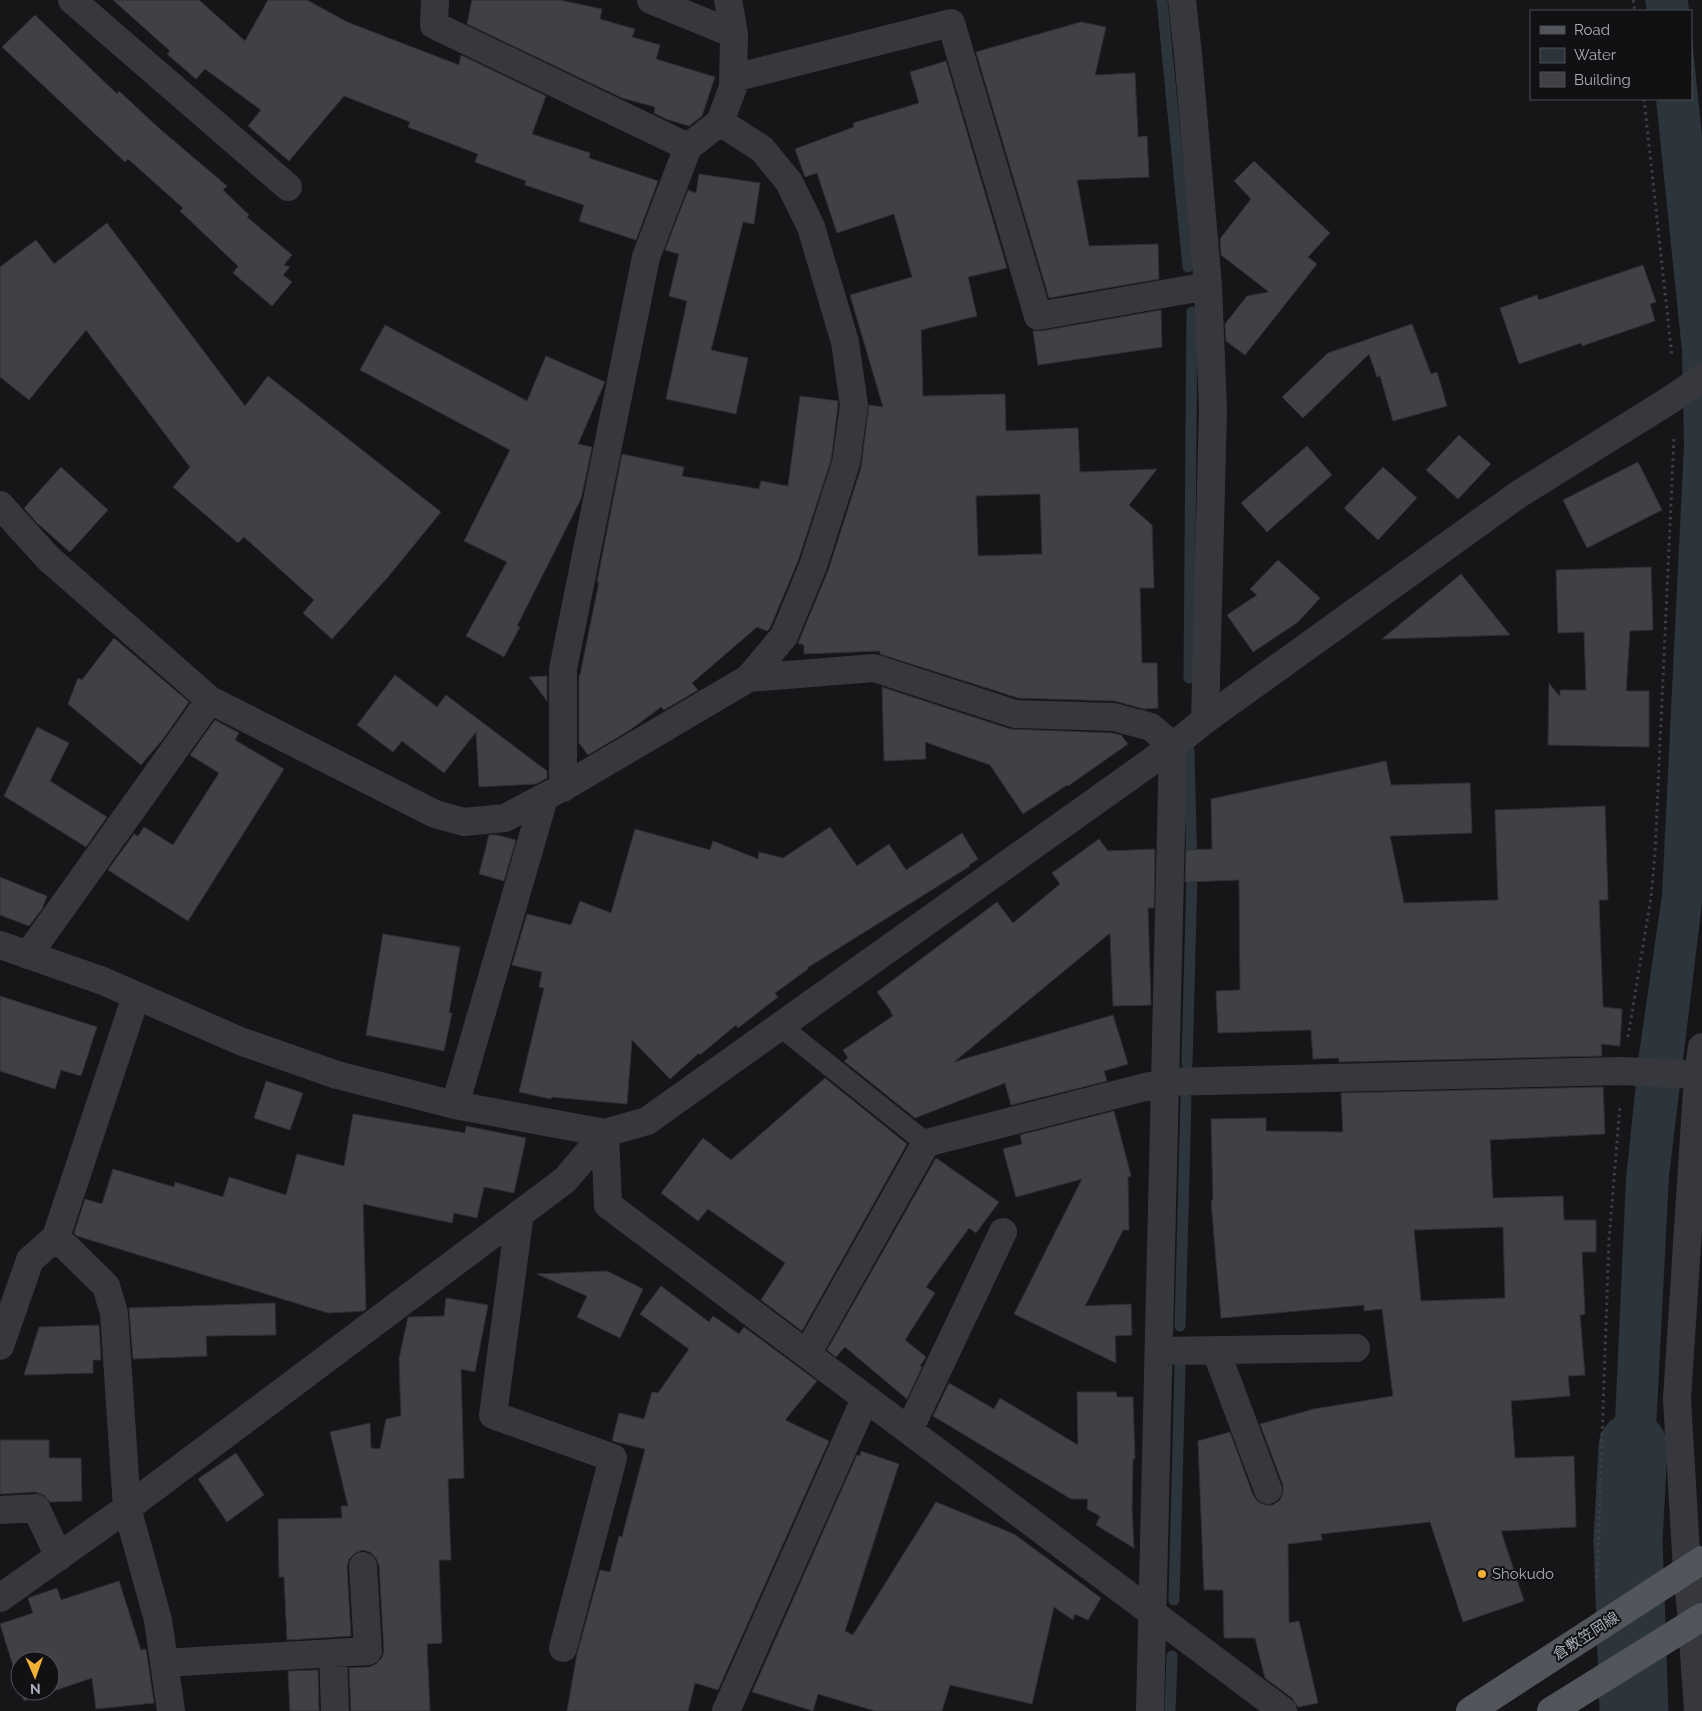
<svg xmlns="http://www.w3.org/2000/svg" width="1702" height="1711" font-family="Raleway,'Noto Sans JP',sans-serif">
<rect width="100%" height="100%" fill="#161618"/>
<!-- water -->
<path fill="#2c353c" d="M1645,0H1688L1689,11H1647Z
M1691,29L1702,136V903L1669,1176L1651,1526L1609,1554L1626,1179L1639,1054L1662,895L1684,445L1682,351L1656,99H1691Z"/>
<g fill="none" stroke-linecap="round" stroke-linejoin="round">
<!-- stream -->
<path stroke="#2c353c" stroke-width="11" d="M1162,0L1188,267
M1189,678L1192,312
M1187,1064L1192,873L1189,750
M1180,1326L1186,1099
M1174,1600L1180,1367
M1170,1711L1172,1656"/>
<!-- river -->
<path stroke="#2c353c" stroke-width="69" d="M1633,1447L1628,1540L1634,1711"/>
</g>
<!-- building -->
<path fill="#404145" stroke="#303034" fill-rule="evenodd" d="M113,0H199L245,41L268,0H307L347,22L459,65L461,55L546,96L532,134L590,153L589,158L658,181L636,240L579,221L584,205L525,185L526,181L475,162L478,154L408,127L410,122L344,96L289,161L248,126L261,110L205,69L196,79L167,54L170,51Z
M472,0H560L602,9L600,19L635,29L632,37L660,45L656,59L715,77L702,116L689,126L666,119L654,113L655,107L622,98L467,24Z
M35,15L117,94L119,91L161,130L227,186L223,190L249,215L247,217L292,255L284,265L290,267L283,275L292,282L272,306L233,273L238,266L180,211L183,208L128,159L125,162L2,47Z
M1081,22L1106,27L1095,75L1135,73L1138,137L1147,136L1149,177L1077,180L1089,246L1158,244L1159,279L1049,298L976,52Z
M946,61L1007,268L968,277L977,316L921,330L923,396L1005,394L1006,431L1078,428L1080,472L1157,469L1129,505L1152,525L1154,588H1140L1142,663H1157L1158,708L1144,709L1115,701L1018,698L880,654V651L804,654V645L798,643L828,571L861,468L869,405L883,407L850,295L912,277L894,214L837,233L817,173L805,177L795,149L854,127L853,123L919,103L910,72ZM1040,494L1042,554L978,556L976,496Z
M1254,161L1330,233L1308,257L1317,264L1245,355L1226,341L1225,324L1247,296L1269,292L1221,255L1220,239L1251,199L1234,181Z
M699,174L760,183L754,224L743,222L711,350L748,358L736,414L666,399L687,301L669,296L679,254L665,250L688,190L696,193Z
M107,223L245,406L268,376L441,512L388,577L332,639L303,613L314,600L244,537L238,543L173,487L190,467L86,330L29,400L0,377V267L36,240L54,264Z
M1643,265L1656,302L1650,304L1655,321L1582,346L1581,343L1519,364L1500,308L1537,295L1539,300Z
M1161,310L1162,347L1038,365L1033,331H1041Z
M1412,324L1431,374L1437,372L1447,406L1393,421L1380,376L1377,377L1369,354L1303,418L1282,397L1328,353Z
M385,325L527,401L546,356L605,382L578,444L592,447L581,499L517,626L520,627L504,657L466,636L507,562L464,541L510,450L360,370Z
M800,396L838,401V405L831,460L798,561L770,628L767,631L757,627L692,683L698,690L664,710L661,707L630,730L588,755L579,743V675H580L599,582H597L622,454L684,467L682,476L759,489L761,481L788,486Z
M1459,435L1491,464L1458,499L1426,470Z
M1307,446L1332,475L1267,532L1241,503Z
M1638,462L1662,510L1587,548L1563,500Z
M61,467L108,510L70,552L36,522L24,508Z
M1383,467L1417,498L1378,540L1344,508Z
M1278,560L1320,598L1298,622L1253,652L1227,615L1257,595L1250,589Z
M1651,567L1653,630L1630,631L1626,691H1649V747L1548,745L1549,683L1560,697V690H1586L1584,632L1558,633L1556,570Z
M1461,574L1510,635L1382,639Z
M114,638L189,702L163,739L141,765L68,704L78,678L82,680Z
M395,675L437,707L446,695L547,771V778L536,784L479,787L476,732L444,773L402,741L393,752L357,725Z
M547,676V701L529,677Z
M882,687L1010,729L1112,733L1121,735L1128,744L1068,786L1067,785L1023,814L990,765L925,742L926,759L884,761Z
M215,720L239,733L235,740L284,769L188,921L108,870L134,834L138,836L144,827L173,845L219,773L190,755Z
M37,727L69,743L50,781L107,817L86,847L4,796Z
M1386,761L1391,785L1470,783L1472,833L1390,836L1404,903L1498,900L1495,810L1605,806L1608,900H1599L1603,1007L1622,1009L1620,1046L1601,1044L1602,1056L1339,1062V1058L1313,1059L1311,1030L1218,1033L1216,991L1240,990L1239,880L1185,882L1186,850L1212,849L1211,799Z
M830,827L857,866L889,844L906,870L962,833L978,859L969,865L970,866L807,968L808,969L775,993L778,997L738,1028L736,1025L700,1055L699,1053L670,1079L632,1040L627,1104L552,1097L551,1099L519,1092L544,988L539,987L542,972L512,965L527,914L571,925L580,901L611,913L635,829L710,850L713,841L758,859L759,852L783,858Z
M489,835H497L516,840L504,881L479,874Z
M1099,839L1108,851L1154,849L1155,851L1154,908H1148L1151,1005L1113,1006L1110,933L954,1062L1113,1015L1128,1064L1104,1071L1107,1081L1011,1105L1005,1083L915,1118L844,1061L848,1058L843,1050L893,1016L890,1011H891L877,992L997,902L1013,923L1060,884L1052,873Z
M0,877L47,896L42,909L29,926L0,915Z
M383,934L460,947L449,1013H452L444,1051L366,1035Z
M0,996L97,1027L81,1076L61,1070L55,1089L0,1071Z
M825,1078L907,1144L802,1331L761,1300L785,1263L708,1209L698,1221L661,1193L703,1138L731,1160Z
M266,1081L303,1093L290,1130L254,1118Z
M1603,1087L1605,1134L1490,1140L1493,1198L1563,1196L1564,1220H1596V1252H1582L1585,1314L1580,1315L1585,1375L1568,1376L1570,1396L1511,1401L1515,1458L1574,1456L1576,1527L1501,1531L1524,1601L1463,1622L1430,1522L1321,1534L1322,1540L1288,1544L1289,1623L1299,1621L1318,1703L1298,1707L1292,1698L1265,1678L1255,1638H1224L1223,1590H1204L1198,1441L1230,1432L1253,1495L1258,1502L1266,1505H1273L1280,1500L1283,1493V1485L1260,1424L1314,1409L1393,1396L1382,1309L1364,1311V1305L1221,1318L1211,1201L1213,1200L1211,1119L1266,1118V1131L1343,1132L1341,1093ZM1503,1227L1505,1298L1421,1301L1414,1230Z
M1114,1111L1131,1176L1128,1177L1129,1230H1123L1085,1306L1131,1304L1132,1335L1115,1336L1116,1363L1014,1314L1082,1179L1016,1197L1003,1149L1022,1144L1020,1135Z
M353,1114L465,1133L466,1126L526,1138L514,1193L484,1187L477,1218L454,1213L452,1223L363,1204L366,1309L364,1311L328,1313L77,1236L74,1233L85,1199L102,1204L113,1169L174,1187L175,1182L223,1197L229,1177L286,1195L297,1154L344,1166Z
M936,1158L999,1202L976,1233L969,1228L926,1287L935,1293L905,1340L926,1357L920,1366L922,1367L907,1399L845,1347L836,1357L827,1350Z
M607,1271L643,1289L620,1338L577,1317L587,1296L537,1274Z
M661,1286L709,1322L713,1316L739,1334L744,1327L817,1381L785,1420L829,1441L718,1690L695,1683L688,1711H567L577,1654L600,1570L610,1572L619,1536L622,1537L645,1449L612,1441L619,1413L644,1419L652,1392L658,1393L689,1349L640,1314Z
M446,1298L488,1305L475,1372L461,1369L464,1478L448,1479L451,1560H439L442,1643L427,1644L430,1711H351L349,1668L369,1667L376,1664L382,1658L384,1651L379,1565L376,1558L370,1552L363,1550L355,1553L349,1559L347,1567L351,1636L287,1640L284,1577H279L278,1519L342,1518L341,1506H348L330,1432L370,1423L371,1448L380,1449L386,1419L401,1416L399,1359L408,1317L444,1316Z
M275,1303L276,1335L206,1336L207,1356L133,1359L129,1308Z
M99,1325L101,1360H93V1373L24,1375L39,1327Z
M949,1383L994,1409L1000,1398L1078,1445L1077,1392H1116L1117,1397H1133L1135,1459H1133L1132,1508L1134,1548L1096,1525L1100,1516L1087,1509L1088,1499H1071L933,1416Z
M0,1440H49V1458H81L82,1501L50,1502L44,1495L35,1492L0,1494Z
M861,1451L899,1464L845,1631L853,1635L936,1502L1014,1534L1101,1598L1088,1620L1075,1614L1073,1620L1054,1607L1032,1704L950,1685L942,1711H875L818,1694L813,1711L752,1692L857,1455L860,1456Z
M236,1453L264,1495L227,1522L198,1479Z
M119,1581L141,1650L146,1649L154,1703L96,1709L92,1678L24,1701L21,1691H50V1661H20V1688L0,1624L33,1613L28,1598L57,1588L61,1600Z
M318,1670L319,1711H290L288,1671Z"/>
<g fill="none" stroke-linecap="round" stroke-linejoin="round">
<!-- path -->
<path stroke="#3d3f44" stroke-width="3" stroke-dasharray="2.5 4" stroke-linecap="butt" d="M1633,0L1635,11
M1644,99L1672,357
M1628,1037L1651,897L1655,853L1674,438
M1597,1578L1609,1240L1620,1105"/>
<!-- service -->
<path stroke="#37383d" stroke-width="21" d="M780,1026L926,1143"/>
<!-- minor -->
<path stroke="#37383d" stroke-width="28" d="M72,0L288,187
M435,0L434,25L688,147L720,122L733,87L734,34L728,0
M651,0L734,34
M1182,0L1188,54L1208,286L1213,409L1205,720
M734,78L951,23L1038,316L1208,286
M0,505L48,558L210,700L435,814L464,822L505,818L569,784L749,678L784,636L813,566L846,463L854,405L845,342L811,227L789,182L762,149L720,122
M749,678L874,668L1015,714L1114,717L1151,727L1173,746L1150,1711
M563,788V669L646,257L688,147
M28,955L210,700
M455,1105L544,798
M605,1133L608,1205L1283,1711
M520,1213L493,1415L613,1458L563,1648
M56,1237L106,1286L114,1313L127,1508L158,1620L171,1711
M0,1346L30,1260L56,1237L136,996
M1159,1351L1356,1348
M1216,1351L1268,1490
M807,1354L926,1143L1165,1082L1622,1071L1698,1075
M909,1430L1003,1232
M0,1510L36,1508L59,1557
M0,1598L127,1508L565,1180L605,1133
M1692,1623L1687,1570L1677,1399L1698,1075L1702,1047
M333,1653L335,1711
M164,1663L368,1651L363,1566
M726,1711L865,1399"/>
<!-- tertiary -->
<path stroke="#37383d" stroke-width="28" d="M0,945L103,981L240,1041L337,1075L455,1105L605,1133L647,1121L1173,746L1205,720L1519,494L1670,400
M1692,1623L1698,1711"/>
<!-- primary -->
<path stroke="#53555c" stroke-width="28" d="M1470,1711L1702,1560
M1551,1711L1702,1617"/>
<!-- tertiary-bridge -->
<path stroke="#37383d" stroke-width="28" d="M1670,400L1702,378"/>
</g>
<!-- markers -->
<circle fill="#f2b134" stroke="#111113" stroke-width="2" cx="1482" cy="1574" r="5"/>
<g text-anchor="middle" stroke-width="4" stroke-linejoin="round" paint-order="stroke">
<!-- poi labels -->
<g font-size="15" fill="#a8adb8" stroke="#111113" text-anchor="start">
<text x="1492" y="1579">Shokudo</text>
</g>
<!-- street labels -->
<g font-size="15" fill="#a8adb8" stroke="#111113">
<text transform="translate(1586 1636) rotate(-33)" y="5">倉敷笠岡線</text>
</g>
</g>
<!-- legend -->
<rect x="1530" y="10" width="162" height="90" fill="#111113" stroke="#4d4f55"/>
<rect x="1540" y="26" width="25" height="8" fill="#53555c" stroke="#4d4f55"/>
<text x="1574" y="35" font-size="15" fill="#a8adb8">Road</text>
<rect x="1540" y="48" width="25" height="15" fill="#2c353c" stroke="#4d4f55"/>
<text x="1574" y="60" font-size="15" fill="#a8adb8">Water</text>
<rect x="1540" y="72" width="25" height="15" fill="#404145" stroke="#4d4f55"/>
<text x="1574" y="85" font-size="15" fill="#a8adb8">Building</text>
<!-- north arrow -->
<g transform="translate(35 1676) rotate(178)"><circle r="24" fill="#111113" stroke="#4d4f55"/>
<path d="M0-4L9 19L0 12L-9 19Z" fill="#f2b134"/>
<text y="-8" font-size="14" font-weight="bold" text-anchor="middle" fill="#a8adb8">N</text>
</g>
</svg>
